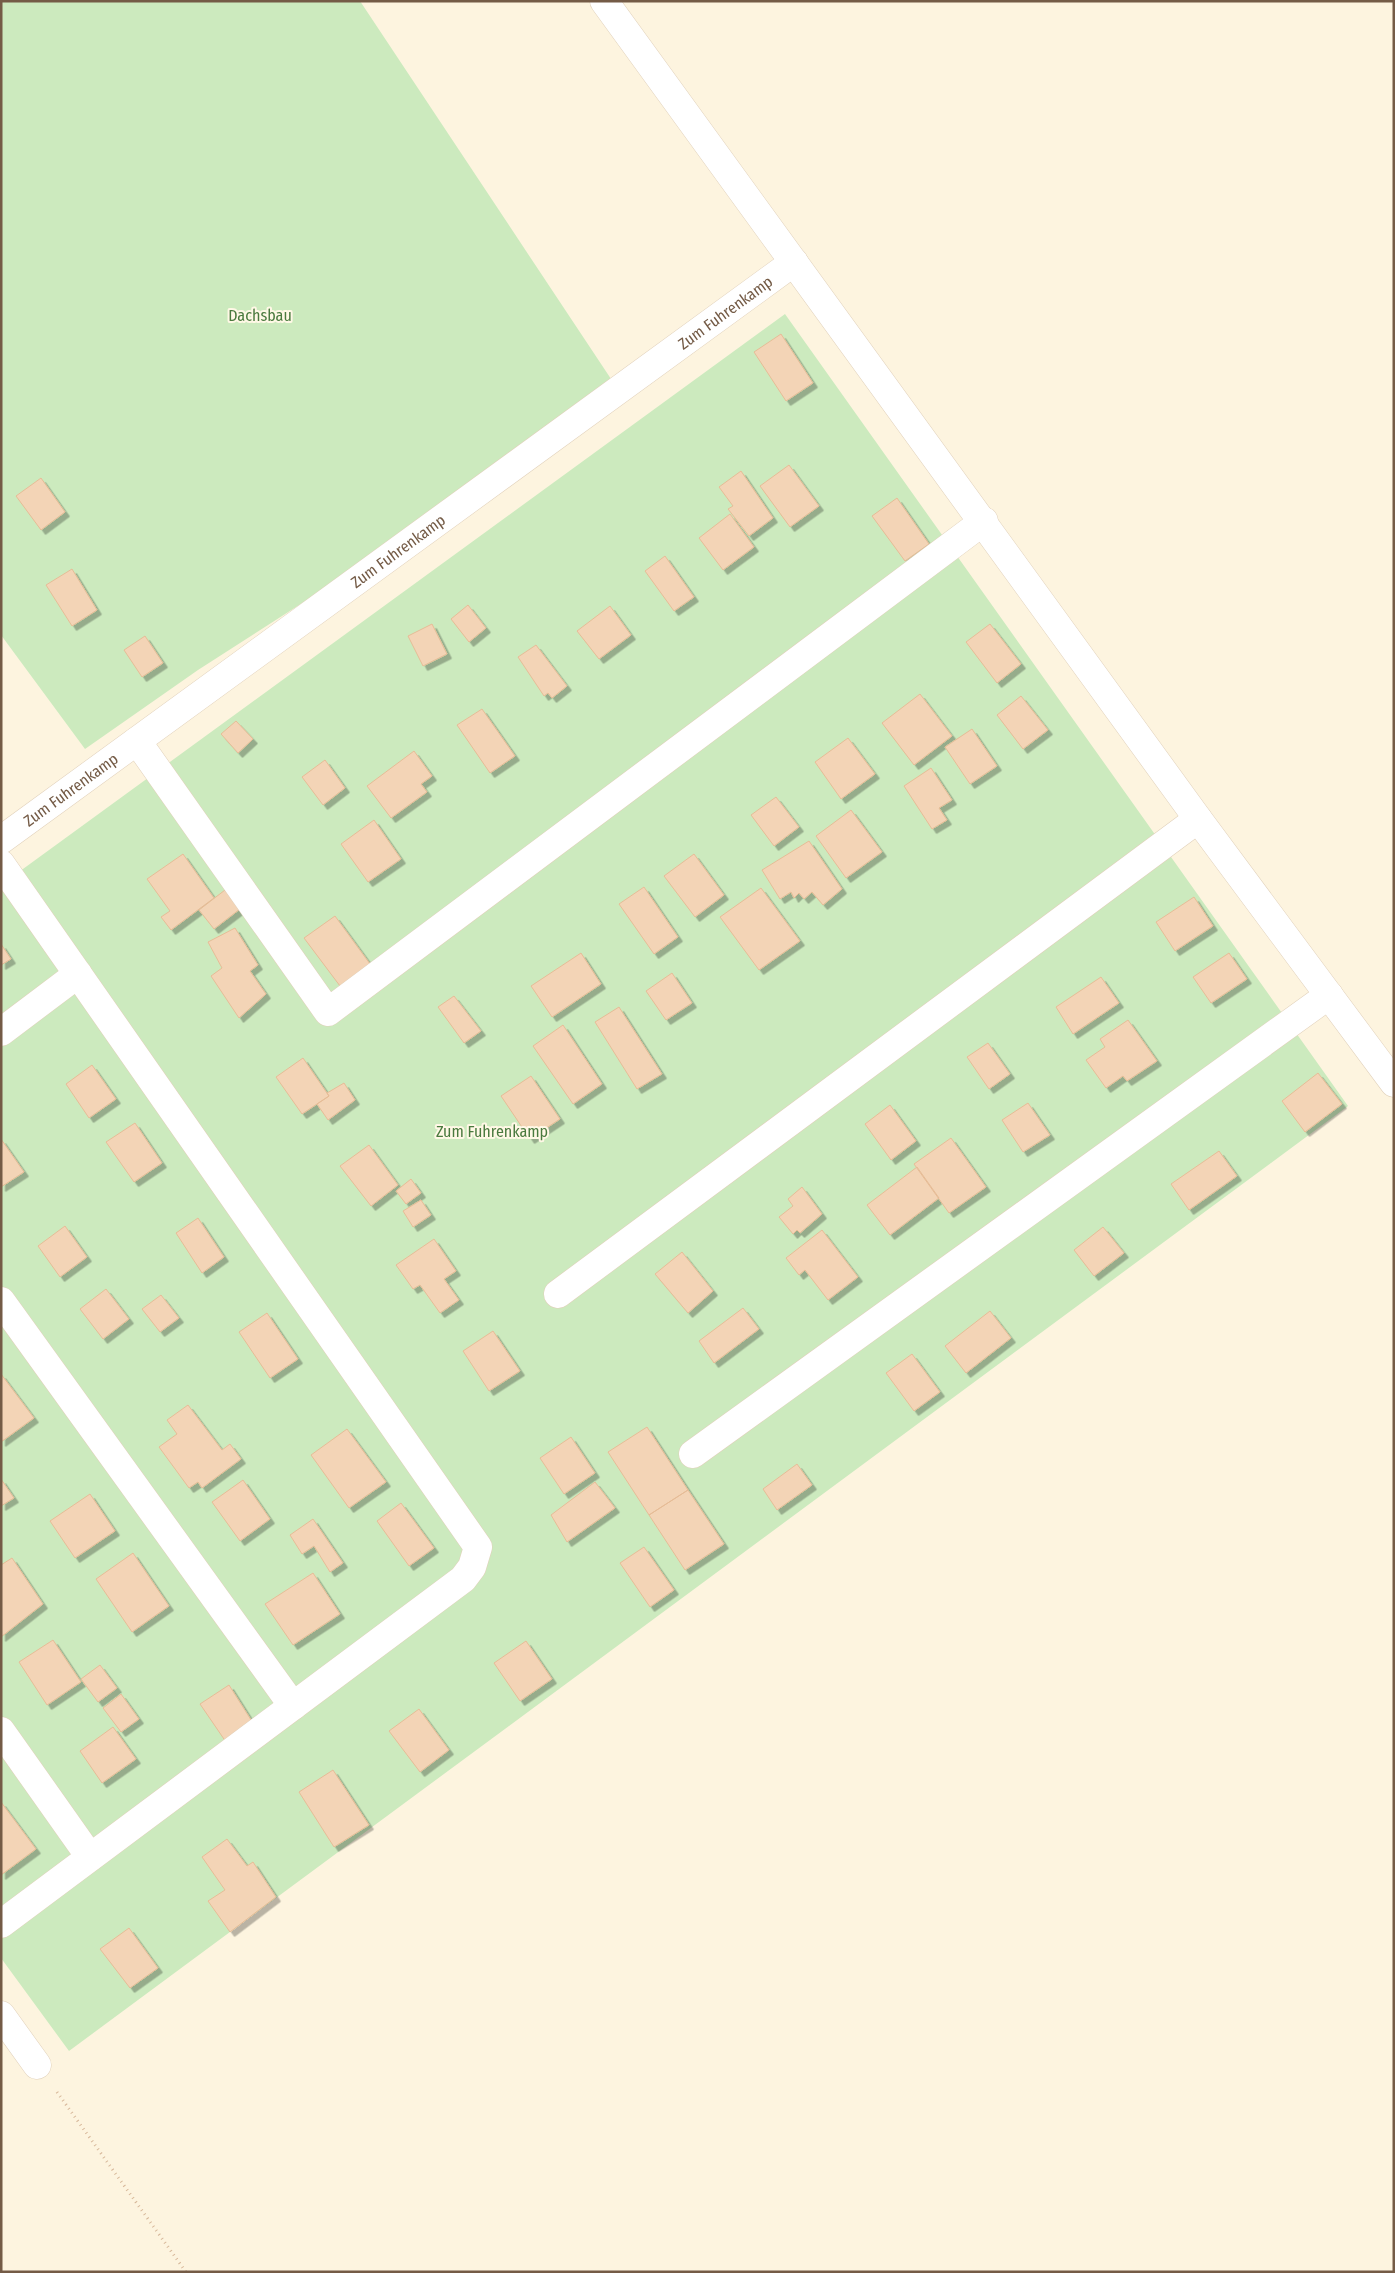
<svg xmlns="http://www.w3.org/2000/svg" width="1395" height="2273" font-family="'Fira Sans Condensed',sans-serif">
<defs>
<filter id="shadow"><feDropShadow dx="4.5" dy="4.5" stdDeviation="0" flood-color="#0004"/></filter>
</defs>
<rect width="100%" height="100%" fill="#fdf4df"/>
<!-- green -->
<path fill="#cceabe" d="M1,1H360L623,397L198,670L85,749L1,635Z
M785,314L1348,1106L69,2051L1,1958V885Z"/>
<!-- building -->
<path fill="#f3d4b6" stroke="#e6bc96" filter="url(#shadow)" d="M781,334L813,383L786,401L754,352Z
M789,465L819,506L790,527L760,486Z
M741,471L773,518L749,536L728,509L733,506L719,487Z
M41,478L65,512L41,530L16,496Z
M897,498L929,544L905,561L872,516Z
M730,514L754,547L723,570L699,538Z
M665,556L694,597L674,611L645,571Z
M72,569L97,610L72,626L46,585Z
M468,605L486,628L469,642L451,619Z
M610,606L631,635L599,659L577,631Z
M432,624L447,654L423,666L408,636Z
M990,624L1021,664L997,683L966,642Z
M145,636L163,663L142,677L124,650Z
M536,645L567,686L552,698L548,693L544,696L518,657Z
M920,694L952,736L914,765L882,723Z
M1021,696L1048,730L1023,749L997,715Z
M482,709L515,756L490,773L457,725Z
M236,721L253,739L238,753L221,734Z
M972,729L997,766L970,784L945,747Z
M848,738L875,774L841,799L815,762Z
M414,751L432,776L421,784L427,792L391,818L367,786Z
M325,760L345,788L323,805L302,777Z
M931,768L952,800L939,808L947,820L932,829L904,786Z
M776,797L799,827L774,846L751,815Z
M851,810L882,852L846,878L816,836Z
M374,820L401,859L368,882L341,844Z
M809,841L842,889L823,905L812,892L804,899L799,893L794,898L791,892L780,899L762,870Z
M183,854L214,898L171,930L161,917L170,911L147,879Z
M694,854L724,895L695,917L664,876Z
M644,887L678,937L654,954L619,904Z
M761,888L800,941L759,970L720,917Z
M225,890L240,909L214,929L199,910Z
M1194,897L1213,926L1175,951L1156,922Z
M335,916L373,968L343,990L304,938Z
M235,928L258,965L250,971L266,994L239,1018L211,976L222,968L208,942Z
M1,944L11,959L1,965Z
M581,953L601,984L552,1017L531,986Z
M1229,953L1247,979L1211,1003L1193,977Z
M672,973L692,1003L666,1020L646,991Z
M1101,977L1119,1003L1073,1034L1056,1007Z
M454,996L481,1031L464,1043L438,1007Z
M619,1007L662,1074L637,1089L595,1022Z
M1128,1020L1157,1061L1127,1081L1123,1076L1106,1088L1086,1060L1105,1047L1100,1039Z
M563,1025L602,1084L573,1104L533,1046Z
M988,1043L1010,1074L989,1089L967,1057Z
M303,1058L329,1096L302,1114L276,1077Z
M92,1065L116,1099L89,1118L66,1084Z
M1318,1073L1342,1104L1305,1132L1282,1101Z
M531,1076L560,1119L530,1139L501,1096Z
M344,1083L355,1100L328,1120L317,1104L329,1096L327,1093Z
M1028,1103L1050,1135L1023,1152L1002,1120Z
M890,1105L916,1141L891,1160L865,1124Z
M135,1123L162,1163L134,1182L106,1142Z
M951,1138L986,1187L949,1213L914,1164Z
M1,1139L24,1172L1,1187Z
M369,1145L398,1185L371,1206L340,1166Z
M1219,1151L1237,1176L1189,1210L1171,1184Z
M917,1167L939,1198L890,1235L867,1205Z
M411,1179L421,1193L406,1204L396,1191Z
M802,1187L822,1214L800,1233L797,1230L793,1234L779,1217L793,1206L788,1199Z
M421,1200L431,1215L413,1227L403,1211Z
M198,1218L224,1257L202,1273L176,1233Z
M65,1226L87,1257L60,1277L38,1246Z
M1103,1227L1124,1253L1094,1276L1074,1250Z
M822,1230L858,1277L828,1300L805,1270L799,1275L786,1258Z
M434,1239L456,1271L444,1279L459,1300L440,1313L420,1285L413,1289L396,1265Z
M682,1252L713,1291L688,1313L655,1274Z
M106,1289L129,1319L103,1339L80,1309Z
M161,1295L179,1318L160,1332L142,1309Z
M743,1308L759,1329L714,1363L699,1341Z
M990,1311L1011,1338L966,1373L945,1346Z
M267,1313L298,1359L270,1378L239,1332Z
M493,1331L520,1371L489,1391L463,1351Z
M912,1354L940,1392L914,1411L886,1373Z
M1,1374L34,1418L1,1442Z
M188,1405L222,1450L230,1444L241,1459L202,1488L198,1482L189,1488L159,1447L177,1434L167,1420Z
M647,1427L688,1490L649,1515L608,1452Z
M347,1429L386,1482L349,1508L311,1455Z
M571,1437L595,1473L564,1494L540,1458Z
M797,1464L812,1485L777,1510L763,1489Z
M1,1479L14,1498L1,1506Z
M243,1480L270,1519L240,1541L212,1502Z
M595,1482L615,1508L567,1542L551,1515Z
M688,1490L724,1544L685,1570L649,1515Z
M90,1494L115,1531L75,1558L50,1521Z
M401,1503L434,1548L409,1566L377,1521Z
M313,1519L343,1563L330,1572L314,1546L302,1554L290,1535Z
M644,1547L674,1590L650,1607L620,1563Z
M133,1553L169,1606L132,1632L96,1579Z
M12,1558L43,1604L1,1637V1565Z
M313,1573L340,1614L293,1645L265,1604Z
M53,1640L81,1682L47,1705L19,1662Z
M526,1641L552,1679L520,1701L494,1663Z
M100,1665L117,1688L98,1702L81,1679Z
M229,1685L253,1723L226,1742L200,1704Z
M121,1694L139,1719L121,1732L103,1708Z
M419,1709L449,1750L420,1772L389,1731Z
M113,1727L136,1759L102,1783L80,1751Z
M333,1770L369,1825L334,1847L299,1792Z
M1,1802L36,1849L1,1875Z
M227,1839L247,1866L253,1862L276,1897L230,1932L208,1901L225,1890L202,1857Z
M129,1928L158,1968L130,1988L100,1949Z"/>
<g fill="none" stroke-linecap="round" stroke-linejoin="round">
<!-- street casing -->
<g stroke="#e1d1bb" stroke-width="29">
<g id="street">
<path d="M604,1L1198,819L1394,1083"/>
<path d="M137,741L328,1012L984,521"/>
<path id="s1" d="M1,840L794,262"/>
<path d="M1,864L478,1547L472,1567L463,1579L1,1924"/>
<path d="M1,1032L78,974"/>
<path d="M558,1294L1198,819"/>
<path d="M1,1301L293,1706"/>
<path d="M693,1454L1329,995"/>
<path d="M1,1731L90,1857"/>
<path d="M1,2015L37,2065"/>
</g>
</g>
<!-- path -->
<path stroke="#d7b89a" stroke-width="3" stroke-dasharray="1 4" stroke-linecap="butt" d="M57,2092L186,2272"/>
<!-- street -->
<use href="#street" stroke="#fff" stroke-width="28"/>
</g>
<g text-anchor="middle" stroke-width="4" stroke-linejoin="round" paint-order="stroke">
<!-- street labels -->
<g font-size="16" fill="#745b46" stroke="#fff8e6">
<text dy="6" stroke="none"><textPath href="#s1" startOffset="896">Zum Fuhrenkamp</textPath></text>
<text dy="6" stroke="none"><textPath href="#s1" startOffset="491">Zum Fuhrenkamp</textPath></text>
<text dy="6" stroke="none"><textPath href="#s1" startOffset="86">Zum Fuhrenkamp</textPath></text>
</g>
<!-- park labels -->
<g font-size="16" fill="#4a7a3e" stroke="#fff8e6">
<text x="260" y="321">Dachsbau</text>
<text x="492" y="1137">Zum Fuhrenkamp</text>
</g>
</g>
<!-- border -->
<rect width="1395" height="2273" fill="none" stroke="#745b46" stroke-width="5"/>
</svg>
